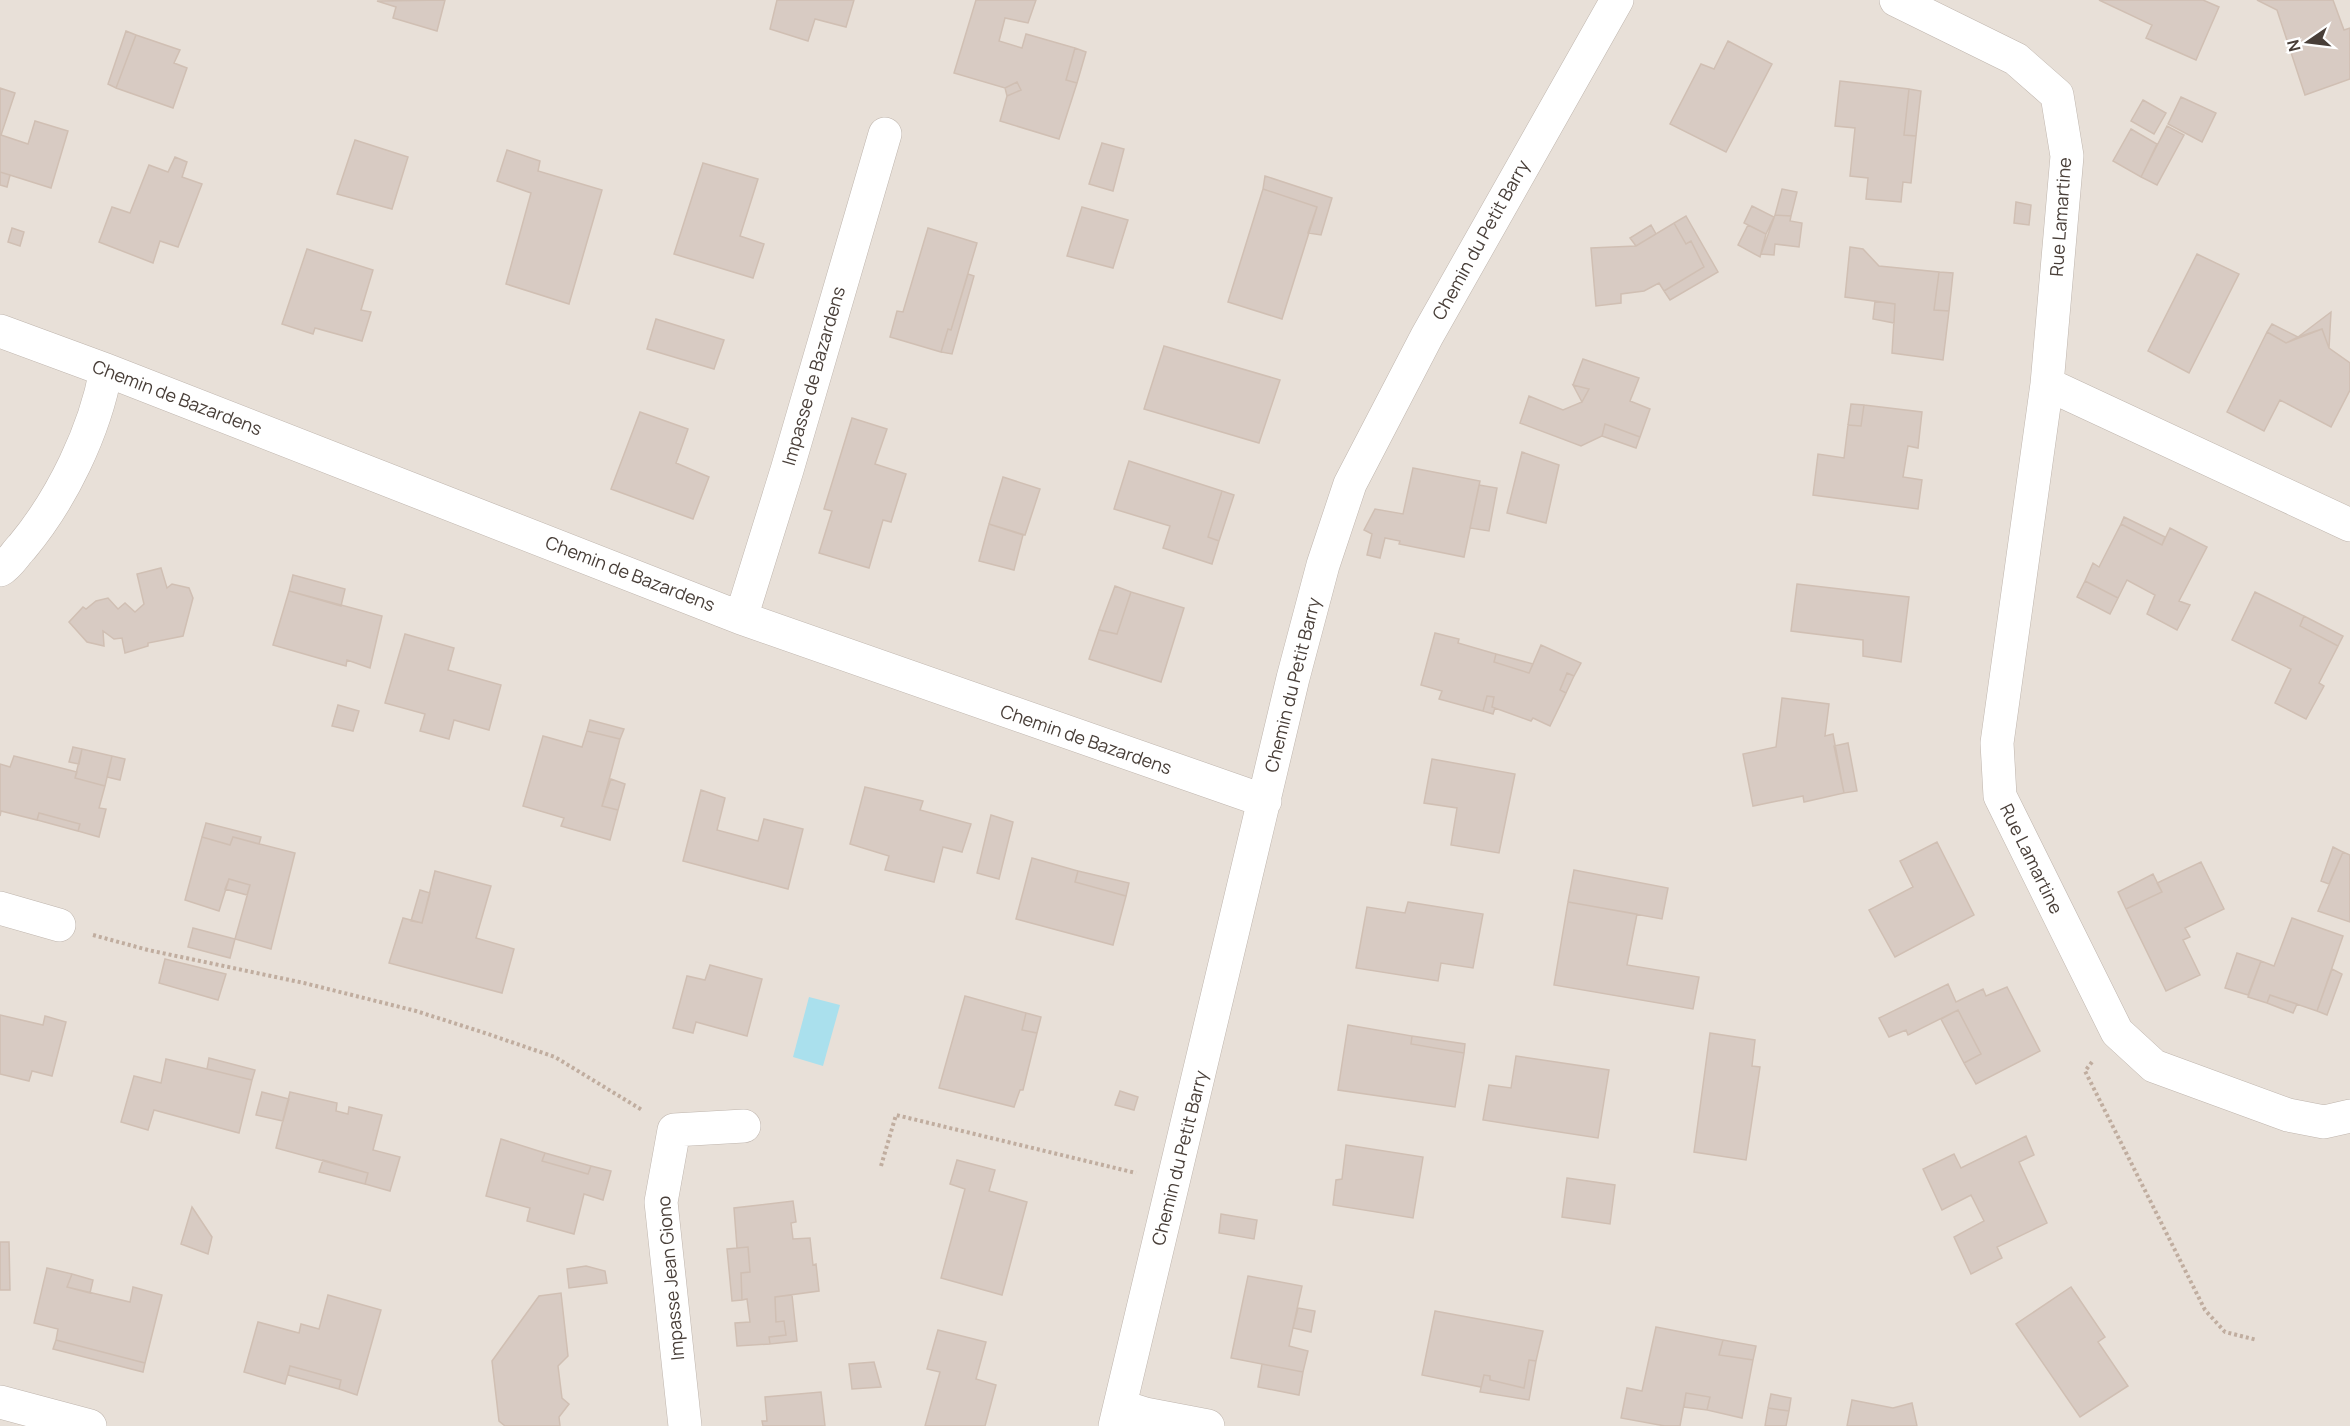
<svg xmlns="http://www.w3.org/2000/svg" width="2350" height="1426" font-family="Manrope,sans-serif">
<rect width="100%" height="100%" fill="#f4efea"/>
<!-- residential -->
<path fill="#e8e0d8" d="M0,0H2350V1426H0Z"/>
<!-- water -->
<path fill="#aae0ed" d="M809,997L840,1005L823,1066L793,1057Z"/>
<!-- building -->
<path fill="#d8cbc3" stroke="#d0bfb3" stroke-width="1.5" d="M445,0L437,31L393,18L396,7L377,1Z
M777,0H854L846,27L815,19L808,41L770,29Z
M976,0H1036L1028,23L1005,18L999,41L1022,48L1026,34L1075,48L1066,80L1077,83L1059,139L1000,121L1007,96L1021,90L1017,82L1005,88L954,73Z
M2099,0H2203L2219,7L2196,60L2146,38L2152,25Z
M2257,0H2333L2344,30L2350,28V79L2305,95L2277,10Z
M126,31L136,35L116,88L108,84Z
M136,35L180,50L174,63L187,68L173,108L116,88Z
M1728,41L1772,64L1726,152L1670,124L1701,64L1714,69Z
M1075,48L1086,52L1077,83L1066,80Z
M1840,81L1909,89L1904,135L1916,136L1911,183L1903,182L1901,202L1866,199L1868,178L1850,176L1855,128L1835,126Z
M1017,82L1021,90L1007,96L1005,88Z
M0,88L15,93L1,135L28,144L35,121L68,131L51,188L0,172Z
M1909,89L1921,91L1916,136L1904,135Z
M2181,97L2216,113L2202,142L2168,124Z
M2143,100L2166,113L2154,134L2131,121Z
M2167,126L2184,135L2157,185L2141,177Z
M2131,129L2157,144L2141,177L2113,161Z
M355,140L408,157L392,209L337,194Z
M1102,143L1124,149L1113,191L1089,184Z
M507,150L540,161L538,171L602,190L569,304L506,284L531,193L497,181Z
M175,157L187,162L182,177L202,184L178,247L160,241L153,263L99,242L112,207L130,213L149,165L168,172Z
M703,163L758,179L740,236L764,244L753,278L674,254Z
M0,172L10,175L7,187L0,185Z
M1265,176L1332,198L1321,235L1308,233L1317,207L1263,189Z
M1263,189L1317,207L1282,319L1228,302Z
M1782,189L1797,192L1791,216L1775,215Z
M2016,202L2031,205L2029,225L2014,223Z
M1752,206L1774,217L1766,234L1744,223Z
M1082,207L1128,220L1113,268L1067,256Z
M1775,215L1791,216L1790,221L1802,223L1799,247L1775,244L1774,255L1761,254Z
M1686,216L1718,272L1670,300L1664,291L1704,267L1691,241L1686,244L1674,223Z
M1674,223L1686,244L1691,241L1704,267L1664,291L1659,283L1644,291L1621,294V303L1596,306L1591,248L1636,246Z
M1651,225L1656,234L1636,246L1630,238Z
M1748,225L1766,234L1760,257L1738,245Z
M12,228L24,232L20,246L8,242Z
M928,228L977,243L951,330L948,329L941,352L890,337L897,311L903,312Z
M1850,247L1863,249L1879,266L1939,272L1934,310L1949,311L1943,360L1892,353L1895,304L1845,297Z
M307,249L373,270L361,310L371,312L362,341L315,328L313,334L282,324Z
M2197,254L2239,274L2189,373L2148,351Z
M1939,272L1953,273L1949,311L1934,310Z
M968,274L974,276L952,354L941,352L948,329L951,330Z
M1875,301L1895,304L1894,323L1873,319Z
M2331,312L2329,348L2322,329L2298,337Z
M656,319L724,340L714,369L647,349Z
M2272,324L2298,337L2286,343L2267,332Z
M2322,329L2329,348L2350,363V390L2331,427L2280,400L2264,431L2227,412L2267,332L2286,343Z
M1164,346L1280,380L1259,443L1144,409Z
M1583,359L1639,378L1630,401L1650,409L1640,437L1605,424L1602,436L1581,446L1520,423L1529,396L1563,410L1582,402L1589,389L1573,385Z
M1573,385L1589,389L1582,402Z
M1851,404L1864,405L1861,426L1848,425Z
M1864,405L1922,412L1918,448L1908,446L1903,477L1922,480L1918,509L1813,495L1818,454L1844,458L1848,425L1861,426Z
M640,412L688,429L676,463L709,477L693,519L611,489Z
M852,418L887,429L875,464L906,474L891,522L883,520L869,568L819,553L832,511L824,509Z
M1605,424L1640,437L1636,448L1602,436Z
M1522,452L1559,465L1546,523L1507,513Z
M1129,461L1222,491L1208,537L1219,541L1212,564L1163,548L1170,526L1114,509Z
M1413,468L1480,481L1464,557L1399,544L1400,541L1385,538L1380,558L1367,555L1372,534L1364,530L1375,509L1403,514Z
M1003,477L1040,489L1025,535L989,524Z
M1479,485L1497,488L1489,531L1470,528Z
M1222,491L1234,495L1219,541L1208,537Z
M2124,517L2165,537L2162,545L2121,524Z
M989,524L1023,535L1014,570L979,561Z
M2121,524L2162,545L2170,528L2207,547L2179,601L2190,605L2177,630L2147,614L2155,595L2127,580L2118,598L2085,581L2093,563L2099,567Z
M161,568L167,588L172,584L189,588L193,598L183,636L148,643V646L125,653L122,638L114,639L103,631L104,646L87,642L69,622L83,607L86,609L96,601L108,598L118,609L125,603L135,612L144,604L137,574Z
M293,575L345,589L341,606L289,591Z
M2085,581L2118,598L2110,614L2077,597Z
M1797,584L1909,597L1901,662L1863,656V640L1791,631Z
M1115,586L1131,592L1117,634L1099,630Z
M289,591L382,616L370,668L347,660L346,666L273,645Z
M1131,592L1184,608L1161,682L1089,659L1099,630L1117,634Z
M2255,592L2304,616L2300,626L2338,646L2319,683L2324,686L2306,719L2275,703L2291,669L2232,640Z
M2304,616L2343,636L2338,646L2300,626Z
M1435,633L1459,639L1458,643L1496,654L1494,662L1529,673L1541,645L1581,663L1574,676L1567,673L1560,690L1566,693L1550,726L1533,718L1531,721L1492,707L1494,697L1487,696L1483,711L1439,699L1442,691L1421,685Z
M405,634L454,648L448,670L501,685L489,730L454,720L449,739L420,731L425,714L385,703Z
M405,634L454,648L448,670L501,685L489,730L454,720L449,739L420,731L425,714L385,703Z
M1496,654L1533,664L1529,673L1494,662Z
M1567,673L1574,676L1566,693L1560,690Z
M1487,696L1494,697L1492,707L1495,708L1493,714L1483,711Z
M1782,698L1829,704L1825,736L1833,734L1844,793L1804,802L1803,796L1753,806L1743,754L1776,747Z
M338,705L359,711L353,731L332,726Z
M590,720L624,729L620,739L587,731Z
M587,731L620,739L602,806L618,810L610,840L561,826L564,818L523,806L543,736L582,747Z
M1848,743L1857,791L1844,793L1834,746Z
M73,747L82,749L79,764L69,762Z
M82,749L112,756L105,786L75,778Z
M14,756L77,772L75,778L105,786L99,808L106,809L99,837L78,831L80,824L39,813L37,820L1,811L0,816V764L10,767Z
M112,756L125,759L120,780L107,777Z
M1432,759L1515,774L1499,853L1451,845L1457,808L1424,803Z
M611,779L625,784L618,810L602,806Z
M865,787L923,801L920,810L971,824L962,852L943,847L934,882L885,870L889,856L850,844Z
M701,790L725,798L717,830L758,841L764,819L803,829L788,889L683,861Z
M39,813L80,824L78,831L37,820Z
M991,815L1013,822L999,879L977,873Z
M206,823L261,837L259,844L233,837L230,845L202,837Z
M202,837L230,845L233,837L295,853L271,949L235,939L250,885L229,879L219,911L185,900Z
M1937,842L1974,915L1895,957L1869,910L1913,887L1900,861Z
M2333,847L2343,852L2329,884L2321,881Z
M2343,852L2350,855V922L2318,911Z
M1032,858L1078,871L1075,882L1126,896L1113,945L1016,919Z
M2201,862L2224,909L2185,928L2190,937L2183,940L2200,975L2166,991L2126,909L2162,892L2157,883Z
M1574,870L1668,888L1662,919L1568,902Z
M435,871L491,886L476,938L514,949L502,993L389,963L403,918L422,923Z
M1078,871L1129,883L1126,896L1075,882Z
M2153,874L2162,892L2126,909L2118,892Z
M229,879L250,885L247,895L225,889Z
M420,890L430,893L422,923L411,921Z
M1408,902L1483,914L1473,968L1441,963L1438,981L1356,968L1367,907L1405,913Z
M1568,902L1637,914L1627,965L1699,977L1693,1009L1554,985Z
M2292,918L2343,936L2317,1011L2270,995L2267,1003L2248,997L2261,961L2274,966Z
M193,928L235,939L230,958L188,947Z
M2237,953L2261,961L2248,995L2225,988Z
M165,959L226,974L218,1000L159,983Z
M710,965L762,979L747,1036L696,1022L693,1033L673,1028L687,976L705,980Z
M2332,969L2342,974L2327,1015L2317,1011Z
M1948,984L1956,1002L1983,989L1986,996L2007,987L2040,1051L1976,1084L1964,1063L1981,1054L1958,1010L1908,1035L1906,1030L1889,1037L1879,1018Z
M2270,995L2297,1004L2293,1013L2267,1003Z
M965,996L1026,1013L1022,1030L1037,1033L1023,1090H1020L1014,1107L939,1088Z
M1958,1010L1981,1054L1964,1063L1941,1019Z
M1026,1013L1041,1017L1037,1033L1022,1030Z
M0,1015L43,1025L45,1016L66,1022L52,1076L32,1071L29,1081L0,1074Z
M1348,1025L1412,1036L1411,1044L1464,1053L1455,1107L1338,1090Z
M1710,1033L1755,1040L1752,1066L1760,1067L1746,1160L1694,1152Z
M1412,1036L1465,1044L1464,1053L1411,1044Z
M1516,1056L1609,1070L1598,1138L1483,1120L1489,1085L1511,1088Z
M209,1058L255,1070L252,1080L207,1069Z
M166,1059L252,1080L239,1133L154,1110L148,1130L121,1122L134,1076L161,1083Z
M1120,1091L1138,1097L1134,1110L1115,1105Z
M262,1092L289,1099L283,1121L256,1115Z
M290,1092L337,1103L336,1111L348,1114L349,1107L382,1115L373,1150L400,1157L390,1191L365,1184L368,1173L276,1148Z
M2026,1136L2034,1155L2019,1162L2047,1223L1997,1247L2002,1258L1971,1274L1954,1237L1984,1221L1971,1195L1942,1210L1923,1169L1954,1154L1961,1168Z
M501,1139L545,1153L542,1161L588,1174L591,1166L611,1171L603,1200L584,1194L574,1234L527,1221L530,1208L486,1196Z
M1346,1145L1423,1157L1413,1218L1333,1205L1336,1180L1342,1179Z
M545,1153L591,1166L588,1174L542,1161Z
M323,1160L368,1173L365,1184L319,1172Z
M957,1160L995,1170L989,1191L1027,1202L1002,1295L941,1278L965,1189L950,1184Z
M1567,1178L1615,1185L1610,1224L1562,1217Z
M793,1201L796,1222L791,1223L793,1239L810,1238L813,1265L816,1264L819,1291L775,1297L776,1322L784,1321L786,1335L769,1337L770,1344L737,1346L735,1323L750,1322L747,1299L742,1300L741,1273L750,1272L748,1247L737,1248L734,1208Z
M192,1207L212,1237L208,1254L181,1244Z
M1221,1214L1257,1220L1254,1239L1219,1233Z
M0,1242H9L10,1290H0Z
M748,1247L750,1272L741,1273L742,1300L732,1301L727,1249Z
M586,1266L605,1271L607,1283L569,1288L567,1269Z
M47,1268L72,1274L67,1287L130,1302L133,1287L162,1295L145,1363L56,1340L58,1329L34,1323Z
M72,1274L93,1280L90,1293L67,1287Z
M1248,1276L1302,1286L1289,1346L1308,1351L1303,1372L1231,1358Z
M2071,1287L2105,1337L2098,1342L2128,1386L2080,1417L2016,1324Z
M561,1293L568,1356L558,1366L562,1398L569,1404L559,1417L560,1426H505L499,1421L492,1361L539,1296Z
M328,1295L381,1310L357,1395L339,1389L341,1380L290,1366L285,1384L244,1372L258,1322L299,1333L301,1324L319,1329Z
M792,1295L797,1341L770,1344L769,1337L786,1335L784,1321L776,1322L775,1297Z
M1298,1308L1315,1311L1311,1332L1293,1328Z
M1435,1311L1543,1331L1536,1361L1529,1360L1524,1388L1490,1380V1376L1484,1375L1481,1387L1422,1375Z
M1656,1327L1723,1340L1719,1355L1753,1360L1742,1418L1707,1410L1710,1397L1686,1393L1680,1426H1665L1621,1418L1627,1388L1642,1391Z
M938,1330L986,1342L976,1379L996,1385L985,1426H925L940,1372L927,1369Z
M56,1340L145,1363L143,1372L53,1349Z
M1723,1340L1756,1346L1753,1360L1719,1355Z
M1529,1360L1536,1361L1529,1400L1480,1392L1484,1375L1490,1376V1380L1524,1388Z
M874,1362L881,1387L852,1389L849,1364Z
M1262,1364L1303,1372L1299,1395L1258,1387Z
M290,1366L341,1380L339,1389L288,1375Z
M821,1392L825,1426H763L762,1421H767L765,1397Z
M1686,1393L1710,1397L1707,1410L1684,1407Z
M1771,1394L1791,1398L1789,1411L1768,1408Z
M1852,1400L1893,1408L1912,1403L1917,1426H1847Z
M1768,1408L1789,1411L1786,1426H1765Z"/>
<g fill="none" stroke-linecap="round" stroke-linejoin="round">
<!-- minor casing -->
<g stroke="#bfb5ad" stroke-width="34">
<path id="minor" d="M1896,0L2016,59L2057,95L2067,156L2047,384L2350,525
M0,331L106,370L741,618L1265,801
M2047,384L1997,743L2000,796L2117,1032L2154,1066L2288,1115L2324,1122L2350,1116
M0,570C9,565 15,554 22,547C62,499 95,431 106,370
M741,618L787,470L885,134
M0,908L59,925
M0,1402L90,1426
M1120,1406L1145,1414L1208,1426
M685,1426L661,1202L674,1130L744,1126
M1115,1426L1293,678L1323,565L1350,484L1427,336L1617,0"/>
</g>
<!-- path -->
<path stroke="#c0ad9f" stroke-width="4" stroke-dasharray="3 3" stroke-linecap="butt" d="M93,935L148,950L304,983L416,1011L482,1032L555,1057L642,1110
M2092,1062L2085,1071L2205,1310L2225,1332L2257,1340
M881,1166L896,1115L1136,1173"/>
<!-- minor -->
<use href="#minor" stroke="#fff" stroke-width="33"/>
</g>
<g text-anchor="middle" stroke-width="6" stroke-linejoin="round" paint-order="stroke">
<!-- street labels -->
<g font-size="18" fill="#483e38" stroke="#fff">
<text transform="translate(2061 217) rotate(-86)" y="6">Rue Lamartine</text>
<text transform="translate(1481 240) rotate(-61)" y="6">Chemin du Petit Barry</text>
<text transform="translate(814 376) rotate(-74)" y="6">Impasse de Bazardens</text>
<text transform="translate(177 398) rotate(21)" y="6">Chemin de Bazardens</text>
<text transform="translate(630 574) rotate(21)" y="6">Chemin de Bazardens</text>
<text transform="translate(1293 685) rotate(-76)" y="6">Chemin du Petit Barry</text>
<text transform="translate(1086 740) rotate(19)" y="6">Chemin de Bazardens</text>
<text transform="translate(2031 859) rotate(64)" y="6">Rue Lamartine</text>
<text transform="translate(1180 1158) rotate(-76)" y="6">Chemin du Petit Barry</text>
<text transform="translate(671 1278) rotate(-95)" y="6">Impasse Jean Giono</text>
</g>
</g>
<!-- north arrow -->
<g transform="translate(2308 42) rotate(256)" stroke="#ffffff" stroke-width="4.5" paint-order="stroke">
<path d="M0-4.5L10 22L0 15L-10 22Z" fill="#483e38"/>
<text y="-9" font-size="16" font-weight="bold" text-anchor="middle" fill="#483e38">N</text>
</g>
</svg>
